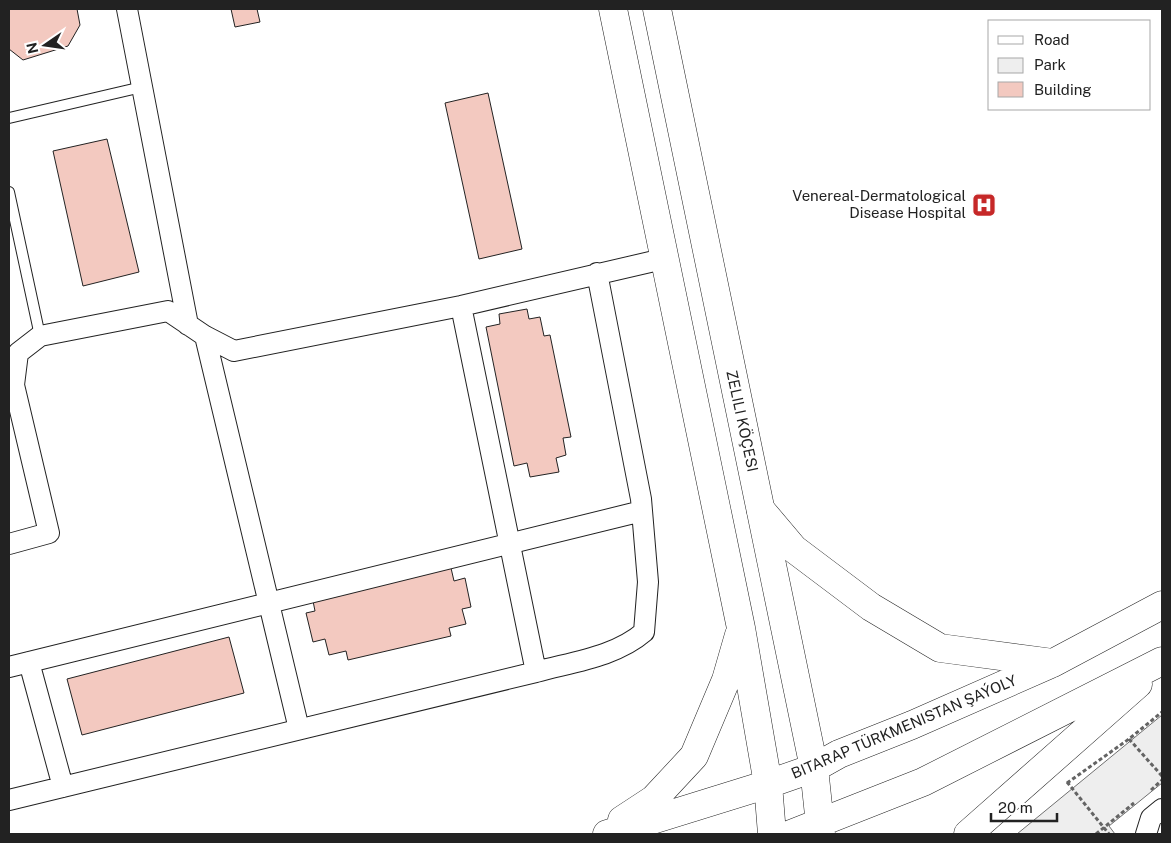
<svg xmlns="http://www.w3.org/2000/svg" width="1171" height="843" font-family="'Public Sans',sans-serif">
<rect width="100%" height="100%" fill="#fff"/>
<!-- green -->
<path fill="#eee" stroke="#6f6f6f" d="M1162,715V783L1109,826L1115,834H1017Z"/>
<!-- building -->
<path fill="#f3c9c0" stroke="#222" d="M9,9H77L80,25L68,46L23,60L9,49Z
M231,9H257L260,22L235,27Z
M488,93L522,249L479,259L445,103Z
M107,139L139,272L83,286L53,151Z
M527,309L529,319L540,317L544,336L550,335L571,437L563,438L566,455L556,458L559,472L530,477L527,463L514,466L486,327L500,324L499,314Z
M451,568L454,581L465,578L471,607L462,609L466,624L449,628L451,636L348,660L346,651L329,655L325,639L313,642L306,613L315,611L313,601Z
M229,637L244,693L82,735L67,679Z"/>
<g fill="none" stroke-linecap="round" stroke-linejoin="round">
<!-- service casing -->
<g stroke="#222" stroke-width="12">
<path id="service" d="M9,118L142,87
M9,192L40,336"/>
</g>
<!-- minor casing -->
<g stroke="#222" stroke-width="22">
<path id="minor" d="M127,9L188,325
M461,306L536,672
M205,336L299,729
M9,544L49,533L14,385L18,353L40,336L168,311L205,336L234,351L461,306L663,259
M29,662L63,787
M9,667L642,511
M9,800L536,672C572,662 615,657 644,632L648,582L641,499L597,273
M1146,834L1151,818L1162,809"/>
</g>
<!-- secondary casing -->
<g stroke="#222" stroke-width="29">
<path id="secondary" d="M657,9L814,768
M622,820L654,799L694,756L726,680L739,635
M607,834L768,784L741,628L613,9"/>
</g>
<!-- primary casing -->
<g stroke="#222" stroke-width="29">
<path id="primary" d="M761,510L794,549L871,607L940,648L1053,663
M814,768L821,834
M772,834L768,784L814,768L839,754L912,725L1053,663L1162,605
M791,834L923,782L1162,661
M968,834L1138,684"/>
</g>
<!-- path -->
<path stroke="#646464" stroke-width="3" stroke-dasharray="4 2.5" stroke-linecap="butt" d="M1129,739L1162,776
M1067,782L1109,834
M1067,783L1129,739L1162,712
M1151,790L1162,780
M1096,834L1134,803"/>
<!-- service -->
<use href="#service" stroke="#fff" stroke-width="10"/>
<!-- minor -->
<use href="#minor" stroke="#fff" stroke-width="20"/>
<!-- secondary -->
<use href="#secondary" stroke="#fff" stroke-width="28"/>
<!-- primary -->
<use href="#primary" stroke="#fff" stroke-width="28"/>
</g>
<!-- icons -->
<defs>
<g id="hospital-square" transform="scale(1.25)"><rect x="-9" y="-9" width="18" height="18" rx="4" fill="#c62828" stroke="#fff"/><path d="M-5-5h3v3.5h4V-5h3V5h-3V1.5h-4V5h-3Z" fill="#fff"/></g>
</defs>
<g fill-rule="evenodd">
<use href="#hospital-square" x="984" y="205"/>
</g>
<g text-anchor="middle" stroke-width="4" stroke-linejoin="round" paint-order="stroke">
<!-- poi labels -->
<g font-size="15" fill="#222" stroke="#fff" text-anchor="end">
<text x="966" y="201">Venereal-Dermatological<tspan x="966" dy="17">Disease Hospital</tspan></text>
</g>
<!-- street labels -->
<g font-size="15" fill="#222" stroke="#fff">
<text transform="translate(742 421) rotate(78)" y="5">ZELILI KÖÇESI</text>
<text transform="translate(904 727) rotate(-23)" y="5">BITARAP TÜRKMENISTAN ŞAÝOLY</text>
</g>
</g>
<!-- border -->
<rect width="1171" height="843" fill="none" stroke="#222222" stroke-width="20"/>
<!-- legend -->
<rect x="988" y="20" width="162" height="90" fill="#ffffff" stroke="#a7a7a7"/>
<rect x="998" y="36" width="25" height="8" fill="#ffffff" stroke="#a7a7a7"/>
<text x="1034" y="45" font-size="15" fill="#222222">Road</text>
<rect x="998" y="58" width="25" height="15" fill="#eeeeee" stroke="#a7a7a7"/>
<text x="1034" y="70" font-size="15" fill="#222222">Park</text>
<rect x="998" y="82" width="25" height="15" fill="#f3c9c0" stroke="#a7a7a7"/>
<text x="1034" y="95" font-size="15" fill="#222222">Building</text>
<!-- north arrow -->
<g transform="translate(45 45) rotate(257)" stroke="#ffffff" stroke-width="4" paint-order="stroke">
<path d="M0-4L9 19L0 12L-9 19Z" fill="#222222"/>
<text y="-8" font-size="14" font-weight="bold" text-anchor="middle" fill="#222222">N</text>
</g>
<!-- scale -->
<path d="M991 813v8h66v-8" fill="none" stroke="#222222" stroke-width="2.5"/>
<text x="998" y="813" font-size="15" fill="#222222" stroke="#ffffff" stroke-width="4" paint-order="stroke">20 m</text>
</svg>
